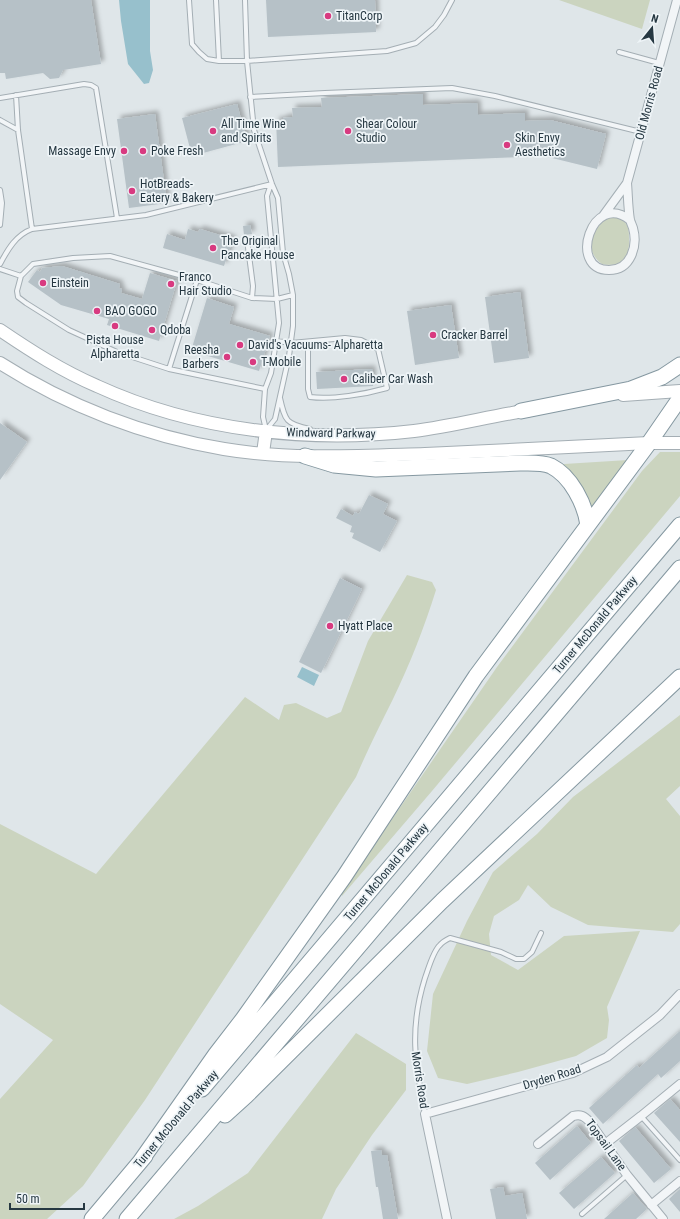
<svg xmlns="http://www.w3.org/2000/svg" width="680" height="1219" font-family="'Roboto Condensed',sans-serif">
<defs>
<filter id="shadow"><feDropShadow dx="3.5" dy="-3.5" stdDeviation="2" flood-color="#0004"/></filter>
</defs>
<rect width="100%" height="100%" fill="#dfe6e9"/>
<!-- green -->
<path fill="#cbd4bf" d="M559,0H650L642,29Z
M616,217C619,218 622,219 624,221C629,226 629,233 629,239C630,258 621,268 602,264C590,255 588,243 596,230C599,226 602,221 607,218C609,217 613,217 616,217Z
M660,452H680V496L432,791L342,896L341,893L497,667L642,471Z
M628,460L591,508L562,465L564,464Z
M407,575L432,582L436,590C424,628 410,664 393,699C380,725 367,751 356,777L145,1100L83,1186L47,1219H0V1099L53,1040L0,1004V824L96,874L245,697L279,720L284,705L296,703L327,718L341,712L368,641Z
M680,715V786L666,799L680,816V924L673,932L588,925L551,907L528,885L519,900L494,916L489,934L491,955L518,970L564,936L640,931L607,1007L609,1020L607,1038L576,1056L518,1072L467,1084L438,1078L427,1051L433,994L467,921L493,872L537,834L573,797Z
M356,1033L406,1064V1090L372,1135L336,1189L322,1219H174L198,1206L248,1173Z"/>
<!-- water -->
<path fill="#97c0cc" d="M119,0H150V51L153,70L149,83L144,84L128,64L121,21Z
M302,667L319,675L314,686L297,677Z"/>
<!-- building -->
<path fill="#b6c1c7" filter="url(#shadow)" d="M0,0H91L101,64L63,70L59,78L50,79L43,73L6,79L5,73H0Z
M266,0H375L376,32L268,37Z
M423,94V105L477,103L478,115L525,113V121L550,120L606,134L597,169L544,156L278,167L276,120H283V118L293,117L292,108L322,107L321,98Z
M237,104L247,141L192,156L182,118Z
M155,114L167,203L129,208L117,119Z
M250,225L252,234L244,235L243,226Z
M188,229L198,232L200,229L233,239L224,266L163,248L167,234L185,240Z
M62,266L120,284L119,288L122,289L121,293L142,299L150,273L177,281L159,341L107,325L109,319L61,305L28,282L37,270L40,272L42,268Z
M520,292L529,358L494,363L485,297Z
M207,298L234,307L229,324L270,336L259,371L191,351Z
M451,305L459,358L415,365L407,311Z
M372,369L373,386L317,389L316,372Z
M0,423L27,442L0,480Z
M369,495L388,504L383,514L397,521L380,552L352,538L354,533L350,532L352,526L336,518L341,509L353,516L355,512L359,514Z
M340,578L362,589L321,673L299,662Z
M680,1031V1061L661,1078L658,1074L603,1124L589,1108L637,1065L639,1068Z
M670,1099L680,1110V1142L654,1113Z
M577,1126L591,1143L550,1180L535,1163Z
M635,1127L671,1169L654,1183L619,1141Z
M381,1150L382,1155H387L398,1219H383L378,1187H376L371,1151Z
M601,1157L615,1173L574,1209L559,1193Z
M503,1187L505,1196L522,1193L527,1219H496L490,1189Z
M680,1189V1212L669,1199Z
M633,1193L647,1209L636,1219H604Z"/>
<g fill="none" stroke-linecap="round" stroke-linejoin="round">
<!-- lane casing -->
<g stroke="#a4aeb4" stroke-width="6">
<path id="lane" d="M189,0L192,44L199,52L207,59L219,61H247L387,51L416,43L435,27L444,15L452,0
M216,0L219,61
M245,0L247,61L254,130L272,184L278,198L283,253L289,274L293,295V326L289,356L275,419L267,429
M619,52L659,63
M16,95L18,130L32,229
M250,97L325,93L452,88L495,96L641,132
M0,98L84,84L91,85L96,88L117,218
M0,120L18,130
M0,190L2,203
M0,201L2,203L0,225
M247,240L253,286L252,298
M0,264C8,249 16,235 32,229L146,215L272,184
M0,269L21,276
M277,341L291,343L345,338L361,340L378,349L387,388C366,394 332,400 310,397L308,389V342
M169,369L197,280
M265,389L169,369L117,352L69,330L26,303L18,297L17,291L21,276L33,264L73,258L110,256L197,280L252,298L277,299L293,295
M280,398C285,421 286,424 310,429
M266,430L263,417L265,389L271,373L279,323L267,196L271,184
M425,1114C415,1063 409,1029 425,978C428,970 433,951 440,945C442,942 446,940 450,938L501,952L516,959H524L532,952L541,933
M641,1116L680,1160
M582,1214L627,1175"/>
</g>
<!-- street casing -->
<g stroke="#a4aeb4" stroke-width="10">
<path id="street" d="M627,183C628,195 628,208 630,220C631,223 632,225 633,228C638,246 631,270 609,270C567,270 592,190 630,220
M603,216L627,183L677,0
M538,1144L573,1116C581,1114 584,1116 590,1122L627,1175L663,1219
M605,1144L641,1116L680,1084
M651,1205L680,1181
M447,1219L425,1114L573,1073L607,1057L660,1015L680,994"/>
</g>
<!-- secondary casing -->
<g stroke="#a4aeb4" stroke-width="14">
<path id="secondary" d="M0,330C31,351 62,371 97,386C195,431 308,443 414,431C453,426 491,416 530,410
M0,363C67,406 145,436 224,449C290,460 358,456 425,454C500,451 575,446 649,443H680
M623,395L680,391
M263,453L266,431"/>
</g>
<!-- highway casing -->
<g stroke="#8598a1" stroke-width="17">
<path id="highway" d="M521,411L631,389L662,377L680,365
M305,456L334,465L376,469L520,463C529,463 542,462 551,466C571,476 585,504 588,525
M202,1089L680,525
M225,1115L246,1096L442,901L680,677
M140,1162L216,1054L243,1019L344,877L476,676L649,443L680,398
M92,1219L145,1156
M127,1219L680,568"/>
</g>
<!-- lane -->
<use href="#lane" stroke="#f2f5f7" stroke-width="4"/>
<!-- street -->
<use href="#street" stroke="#f2f5f7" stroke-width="8"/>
<!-- secondary -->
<use href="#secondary" stroke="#fff" stroke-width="12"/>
<!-- highway -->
<use href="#highway" stroke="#fff" stroke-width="15"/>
</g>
<!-- markers -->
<g fill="#d83a80" stroke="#eef4f7" stroke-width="1.5">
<circle cx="328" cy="16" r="4"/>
<circle cx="213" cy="131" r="4"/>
<circle cx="348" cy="131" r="4"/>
<circle cx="507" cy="145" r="4"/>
<circle cx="124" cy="151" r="4"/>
<circle cx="143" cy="151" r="4"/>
<circle cx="132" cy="191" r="4"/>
<circle cx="213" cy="248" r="4"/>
<circle cx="43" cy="283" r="4"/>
<circle cx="171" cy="284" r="4"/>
<circle cx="97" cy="311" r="4"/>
<circle cx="115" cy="326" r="4"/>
<circle cx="152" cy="330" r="4"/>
<circle cx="433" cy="335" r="4"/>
<circle cx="240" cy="345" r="4"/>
<circle cx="227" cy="357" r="4"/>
<circle cx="253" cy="362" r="4"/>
<circle cx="344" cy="379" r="4"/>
<circle cx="330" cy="626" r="4"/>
</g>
<g text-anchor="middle" stroke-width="3.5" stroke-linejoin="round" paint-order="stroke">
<!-- poi labels -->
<g font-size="12" fill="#263842" stroke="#eef4f7" text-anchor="start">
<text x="336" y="20">TitanCorp</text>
<text x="221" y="128">All Time Wine<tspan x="221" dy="14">and Spirits</tspan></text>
<text x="356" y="128">Shear Colour<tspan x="356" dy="14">Studio</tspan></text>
<text x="515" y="142">Skin Envy<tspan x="515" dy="14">Aesthetics</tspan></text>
<text x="116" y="155" text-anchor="end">Massage Envy</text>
<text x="151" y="155">Poke Fresh</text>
<text x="140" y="188">HotBreads-<tspan x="140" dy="14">Eatery &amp; Bakery</tspan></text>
<text x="221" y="245">The Original<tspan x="221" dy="14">Pancake House</tspan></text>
<text x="179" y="281">Franco<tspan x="179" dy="14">Hair Studio</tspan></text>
<text x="51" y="287">Einstein</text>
<text x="105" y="315">BAO GOGO</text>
<text x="160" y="334">Qdoba</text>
<text x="441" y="339">Cracker Barrel</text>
<text x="115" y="344" text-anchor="middle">Pista House<tspan x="115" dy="14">Alpharetta</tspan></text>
<text x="248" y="349">David's Vacuums- Alpharetta</text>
<text x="219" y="354" text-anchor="end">Reesha<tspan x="219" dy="14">Barbers</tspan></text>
<text x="261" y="366">T-Mobile</text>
<text x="352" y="383">Caliber Car Wash</text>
<text x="338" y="630">Hyatt Place</text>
</g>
<!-- street labels -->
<g font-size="12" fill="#263842" stroke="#eef4f7">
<text transform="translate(649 103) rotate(-75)" y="4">Old Morris Road</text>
<text transform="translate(331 433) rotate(1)" y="4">Windward Parkway</text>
<text transform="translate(595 625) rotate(-50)" y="4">Turner McDonald Parkway</text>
<text transform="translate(386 872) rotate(-50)" y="4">Turner McDonald Parkway</text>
<text transform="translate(552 1077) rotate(-17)" y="4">Dryden Road</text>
<text transform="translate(420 1080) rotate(81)" y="4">Morris Road</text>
<text transform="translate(176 1119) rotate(-50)" y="4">Turner McDonald Parkway</text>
<text transform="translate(606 1145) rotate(54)" y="4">Topsail Lane</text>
</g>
</g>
<!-- north arrow -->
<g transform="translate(652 28) rotate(17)" stroke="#eef4f7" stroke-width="3" paint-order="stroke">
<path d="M0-3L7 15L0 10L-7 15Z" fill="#263842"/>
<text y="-6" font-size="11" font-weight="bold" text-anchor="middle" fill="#263842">N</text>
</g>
<!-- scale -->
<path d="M10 1203v6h74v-6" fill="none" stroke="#263842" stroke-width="2"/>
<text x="16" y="1203" font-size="12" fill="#263842" stroke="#eef4f7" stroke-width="3" paint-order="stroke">50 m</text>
</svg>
